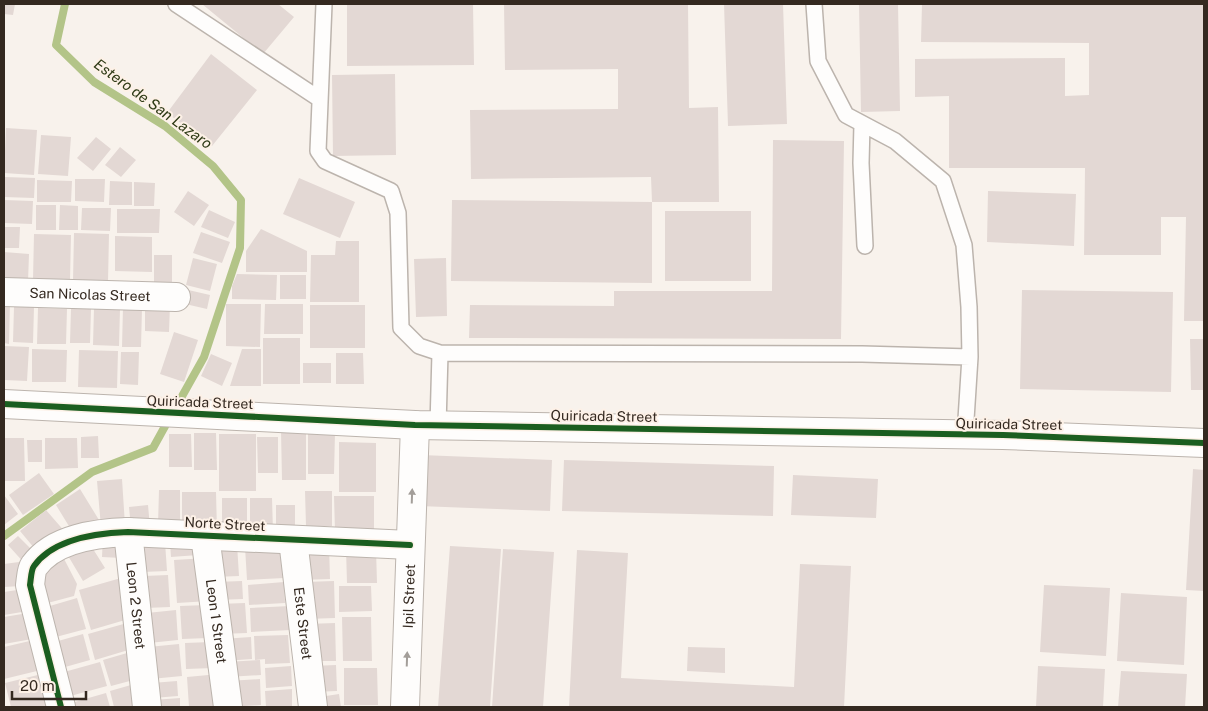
<svg xmlns="http://www.w3.org/2000/svg" width="1208" height="711" font-family="'Public Sans',sans-serif">
<rect width="100%" height="100%" fill="#f8f2ec"/>
<g fill="none" stroke-linecap="round" stroke-linejoin="round">
<!-- stream -->
<path stroke="#b3c488" stroke-width="8" d="M65,4L56,45L94,82L165,126L213,166L241,200L240,248L204,357L176,407
M4,536L92,472L153,448L169,419"/>
</g>
<!-- building -->
<path fill="#e3d8d4" d="M4,4H15L13,15L4,14Z
M202,4H278L294,17L263,54Z
M347,4H473L474,65L347,66Z
M504,4H688L689,108L718,107L719,202H652L651,177L471,179L470,110L618,109V69L505,70Z
M724,4H783L787,124L728,126Z
M859,4H898L900,111L861,112Z
M922,4H1204V321H1184L1186,217H1161V255H1084L1085,168H949V96L915,97V59L1065,58V96L1089,95V43L921,42Z
M211,54L257,90L212,146L167,113Z
M395,74L396,155L333,156L332,75Z
M6,128L37,130L34,175L4,173Z
M41,135L71,137L68,176L38,174Z
M96,137L111,149L93,171L77,158Z
M773,140L844,141L841,339L469,338L470,305L614,306V291H772Z
M120,147L136,160L121,177L105,165Z
M4,177L35,178L34,198L4,197Z
M299,178L355,202L340,238L283,214Z
M75,179H105L104,202L75,201Z
M37,180L72,181L71,202H37Z
M110,181L132,182V205H109Z
M134,182L155,183L154,206H134Z
M188,191L209,205L194,226L174,212Z
M988,191L1076,194L1074,246L987,242Z
M4,200L33,201L32,224L4,223Z
M452,200L652,202V283L451,281Z
M36,205H56V230H36Z
M60,205L78,206V230H59Z
M82,208H111L110,231L81,230Z
M117,209H160L159,233H117Z
M209,210L235,222L228,238L201,227Z
M665,211H751V281H665Z
M4,227H20L19,248H4Z
M261,229L307,251V272H246V251Z
M201,232L230,242L222,263L193,253Z
M74,233L109,234L108,282L73,281Z
M34,234L71,235L70,280H33Z
M115,236L152,237V272L115,271Z
M336,241H359V302H310L311,255H335Z
M4,252L29,254L28,282L4,281Z
M154,255H172V286L154,285Z
M193,258L217,264L210,291L186,285Z
M446,258L447,316L416,317L414,259Z
M237,274L277,275L276,300L232,299V286Z
M280,275H306V299H280Z
M184,289L210,295L207,309L181,303Z
M1022,290L1173,292L1171,392L1020,389Z
M4,302H10L9,344L4,343Z
M145,304L170,305L169,332L145,331Z
M226,304H261L260,347L226,346Z
M265,304H303V334H264Z
M310,305H365V348H310Z
M14,307H34L33,343L13,342Z
M123,307L142,308L141,347H122Z
M38,308L67,309L66,344H37Z
M94,308L120,309L119,346L93,345Z
M71,309H91L90,343H70Z
M174,332L198,340L184,382L160,374Z
M263,338H300V384H263Z
M1190,339H1204V390H1191Z
M4,346L29,347L27,381L4,380Z
M32,349L67,350L66,382H32Z
M242,349H261V386H230Z
M79,350L118,351L117,388L78,387Z
M121,352H139L138,385L120,384Z
M336,353H363L364,384H336Z
M211,354L232,363L222,386L201,376Z
M303,363H331V383H303Z
M281,431H306V480H282Z
M194,433H216L217,470H194Z
M308,433H335L334,474H308Z
M169,434H191L192,467H169Z
M219,434H256V491H219Z
M98,436L99,458H81V437Z
M257,437H278V473H258Z
M4,438H24L25,481H4Z
M45,438H77L78,468L45,469Z
M27,440H42V462H28Z
M339,442L376,443V492H339Z
M421,455L552,460L550,511L419,506Z
M564,460L774,466L773,516L562,511Z
M1193,469L1204,470V591L1186,590Z
M39,473L54,494L23,515L9,495Z
M793,475L878,479L876,518L791,515Z
M122,479L125,525L101,527L97,481Z
M80,489L99,520L75,536L56,505Z
M159,490H180V525H158Z
M305,491H332V526H306Z
M182,492H216L217,531H182Z
M4,495L18,514L4,525Z
M334,496H374V531H335Z
M222,498H247V526H222Z
M250,498H272L273,532H250Z
M148,505L150,527L131,528L129,507Z
M276,505H295V527H276Z
M46,510L66,533L40,555L20,531Z
M103,535L123,536L122,558L102,557Z
M18,536L37,555L26,565L8,545Z
M88,541L105,568L83,581L67,554Z
M165,542L167,571L142,572L140,544Z
M197,542L198,555L171,557L170,543Z
M237,544L239,576L214,577L212,545Z
M329,545L330,579L299,580L298,546Z
M282,546L284,578L247,580L245,547Z
M450,546L501,549L490,707H438Z
M346,549H376L377,583H347Z
M503,549L554,552L543,707H492Z
M577,550L628,553L621,678L794,687L800,564L851,566L844,707H569Z
M61,553L77,584L74,596L40,605L33,584Z
M207,558L209,601L177,603L174,560Z
M19,562L21,586L4,587V564Z
M168,575L170,607L145,608L144,576Z
M121,578L132,618L91,630L79,590Z
M242,581L243,599L216,600L215,582Z
M334,581L335,618L306,619L305,582Z
M284,582L285,603L249,605L248,585Z
M1044,585L1110,588L1106,656L1040,652Z
M339,586H371L372,611L339,612Z
M24,589L28,611L4,615V592Z
M1121,593L1187,597L1184,665L1117,661Z
M77,598L86,629L52,638L43,608Z
M245,603L247,633L220,634L218,604Z
M207,605L208,638L182,639L180,606Z
M290,606L291,630L251,632L250,608Z
M176,610L178,640L149,643L147,613Z
M28,613L32,639L4,644V617Z
M342,617H371L372,661H343Z
M127,623L135,648L95,660L88,634Z
M335,623L336,661H308L307,624Z
M83,634L90,660L58,669L51,643Z
M288,635L290,663L265,664V659L255,660L254,636Z
M251,637L252,659L224,661L222,639Z
M34,640L41,670L4,679V647Z
M211,642L213,668L186,669L185,643Z
M179,644L182,676L151,679L148,647Z
M688,647L725,648V673L687,671Z
M134,651L141,678L111,686L103,660Z
M260,660L261,675L227,677L226,662Z
M100,662L107,686L63,698L57,674Z
M336,665L337,691L313,692L312,666Z
M291,666L292,686L266,688L265,668Z
M1038,666L1105,669L1103,707H1036Z
M344,668H377L378,705H344Z
M1121,671L1187,674L1185,707H1118Z
M46,673L54,705L45,707H11L5,683Z
M219,674L222,707H189L187,677Z
M260,679L261,705L230,707L228,681Z
M177,681L178,696L153,698L152,683Z
M138,683L145,707H114L110,691Z
M292,689V707H266L265,691Z
M106,693L110,707H65L64,705Z
M339,694L341,707H314L313,698Z
M180,698V707H154L153,700Z"/>
<g fill="none" stroke-linecap="round" stroke-linejoin="round">
<!-- lane casing -->
<g stroke="#bcb4ad" stroke-width="18">
<path id="lane" d="M176,4L318,98
M324,4L318,151L325,161L391,191L398,213L401,328L419,346L440,353L862,354L970,357
M814,4L818,61L846,115L895,141L943,181L964,245L969,307L970,357L965,435
M862,124L861,163L865,246
M438,426L440,353"/>
</g>
<!-- street casing -->
<g stroke="#bcb4ad" stroke-width="30">
<g id="street">
<path id="s1" d="M4,292L176,297"/>
<path id="s2" d="M128,532L147,707"/>
<path id="s3" d="M205,536L228,707"/>
<path id="s4" d="M293,540L313,707"/>
<path d="M61,707L30,585C31,579 31,570 34,566C54,538 97,533 128,532L410,545"/>
</g>
</g>
<!-- secondary casing -->
<g stroke="#bcb4ad" stroke-width="30">
<g id="secondary">
<path d="M4,404L415,425L1003,435L1204,443"/>
<path id="s5" d="M405,707L415,425"/>
</g>
</g>
<!-- lane -->
<use href="#lane" stroke="#fefdfc" stroke-width="15"/>
<!-- street -->
<use href="#street" stroke="#fefdfc" stroke-width="28"/>
<!-- secondary -->
<use href="#secondary" stroke="#fefdfc" stroke-width="28"/>
<!-- cycleway casing -->
<g stroke="#fdf1e7" stroke-width="9">
<path id="cycleway" d="M4,404L415,425L1003,435L1204,443
M61,707L30,585C31,579 31,570 34,566C54,538 97,533 128,532L410,545"/>
</g>
<!-- cycleway -->
<use href="#cycleway" stroke="#1b5e20" stroke-width="6"/>
</g>
<!-- one-way arrows -->
<defs><path id="oneway-solid" d="M-6-.8H1V-3.2L6.5 0L1 3.2V.8H-6Z" transform="scale(1.25)"/></defs>
<g fill="#a39e99">
<use href="#oneway-solid" transform="translate(412 496) rotate(-88)"/>
<use href="#oneway-solid" transform="translate(407 659) rotate(-88)"/>
</g>
<g text-anchor="middle" stroke-width="4" stroke-linejoin="round" paint-order="stroke">
<!-- street labels -->
<g font-size="14" fill="#342920" stroke="#fdf1e7">
<text dy="5" stroke="none"><textPath href="#s1" startOffset="86">San Nicolas Street</textPath></text>
<text transform="translate(200 402) rotate(2)" y="5">Quiricada Street</text>
<text transform="translate(604 416) rotate(1)" y="5">Quiricada Street</text>
<text transform="translate(1009 424) rotate(1)" y="5">Quiricada Street</text>
<text transform="translate(225 524) rotate(3)" y="5">Norte Street</text>
<text dy="5" stroke="none"><textPath href="#s5" startOffset="111">Ipil Street</textPath></text>
<text dy="5" stroke="none"><textPath href="#s2" startOffset="74">Leon 2 Street</textPath></text>
<text dy="5" stroke="none"><textPath href="#s3" startOffset="86">Leon 1 Street</textPath></text>
<text dy="5" stroke="none"><textPath href="#s4" startOffset="84">Este Street</textPath></text>
</g>
<!-- water labels -->
<g font-size="15" font-style="italic" fill="#2f3b17" stroke="#fdf1e7">
<text transform="translate(153 104) rotate(36)" y="5">Estero de San Lazaro</text>
</g>
</g>
<!-- border -->
<rect width="1208" height="711" fill="none" stroke="#342920" stroke-width="10"/>
<!-- scale -->
<path d="M12 691v8h74v-8" fill="none" stroke="#342920" stroke-width="2.5"/>
<text x="20" y="691" font-size="15" fill="#342920" stroke="#fdf1e7" stroke-width="4" paint-order="stroke">20 m</text>
</svg>
